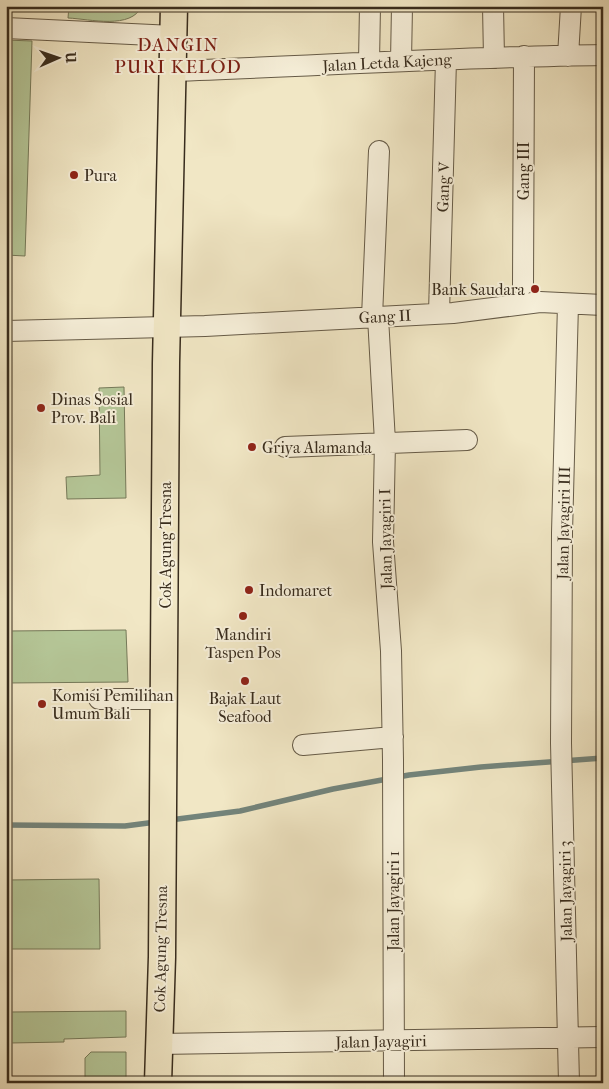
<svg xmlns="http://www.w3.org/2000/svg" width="609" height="1089" font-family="'IM FELL French Canon',serif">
<rect width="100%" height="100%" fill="#f1e7c5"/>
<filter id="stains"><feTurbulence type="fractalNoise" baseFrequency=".004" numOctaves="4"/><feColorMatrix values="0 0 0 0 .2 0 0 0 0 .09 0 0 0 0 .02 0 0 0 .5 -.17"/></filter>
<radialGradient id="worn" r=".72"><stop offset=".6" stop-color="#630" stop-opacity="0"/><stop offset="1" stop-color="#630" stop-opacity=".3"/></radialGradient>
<!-- green -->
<path fill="#b5c798" stroke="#767a5a" d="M69,6H142C131,30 90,19 68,18Z
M6,40L32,41L25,256L6,255Z
M124,387L126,498L67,499L66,477L100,475L99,388Z
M126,630L128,682L6,683V631Z
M99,879L100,949H6V880Z
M126,1011V1037L64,1039V1042L10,1043V1012Z
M91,1052H126V1083H85V1058Z"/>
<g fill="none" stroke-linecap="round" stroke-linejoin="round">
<!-- stream -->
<path stroke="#73847b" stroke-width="5.5" d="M170,820L240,811L333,789L409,775L481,767L603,758
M6,825L125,826L156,822"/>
<!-- minor casing -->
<g stroke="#665b47" stroke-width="22">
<path id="minor" d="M493,6L494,58
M6,28L173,36
M568,56L571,6
M401,61L402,6
M369,62L370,6
M172,71C315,66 459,57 603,55
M523,285L524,56
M568,304L562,533L561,743L569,1083
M439,313L446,60
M372,317L379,151
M378,317L385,442L383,542L391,651L393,760L394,1083
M6,331L205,326L378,317L453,313L540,302L603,305
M285,447L467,440
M99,699H164
M303,745L393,737
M158,1044L603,1037"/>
</g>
<!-- major casing -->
<g stroke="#382c1d" stroke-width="29">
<path id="major" d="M158,1083L162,957L166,363L174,6"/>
</g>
<!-- minor -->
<use href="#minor" stroke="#f6efd9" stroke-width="20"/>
<!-- major -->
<use href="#major" stroke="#f1e7c5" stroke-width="26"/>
</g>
<!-- markers -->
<g fill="#8f2418" stroke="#f6efd9" stroke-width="2">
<circle cx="74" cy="175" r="5"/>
<circle cx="535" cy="289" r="5"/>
<circle cx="41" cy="408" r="5"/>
<circle cx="252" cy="447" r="5"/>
<circle cx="249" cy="590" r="5"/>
<circle cx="243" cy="616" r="5"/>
<circle cx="245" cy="681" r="5"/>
<circle cx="42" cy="704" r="5"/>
</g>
<g text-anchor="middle" stroke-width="4" stroke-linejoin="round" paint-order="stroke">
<!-- street labels -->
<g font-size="16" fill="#382c1d" stroke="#f6efd9">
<text transform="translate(387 62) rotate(-3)" y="6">Jalan Letda Kajeng</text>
<text transform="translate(523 171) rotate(-90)" y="6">Gang III</text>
<text transform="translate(443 187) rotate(-88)" y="6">Gang V</text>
<text transform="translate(385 316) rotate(-3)" y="6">Gang II</text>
<text transform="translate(563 523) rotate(-89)" y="6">Jalan Jayagiri III</text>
<text transform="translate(385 539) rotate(-91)" y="6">Jalan Jayagiri I</text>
<text transform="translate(165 545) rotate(-90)" y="6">Cok Agung Tresna</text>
<text transform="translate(565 891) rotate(-91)" y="6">Jalan Jayagiri 3</text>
<text transform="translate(393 901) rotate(-90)" y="6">Jalan Jayagiri 1</text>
<text transform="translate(160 949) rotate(-89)" y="6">Cok Agung Tresna</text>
<text transform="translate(381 1041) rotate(-1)" y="6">Jalan Jayagiri</text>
</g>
<!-- poi labels -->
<g font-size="16" fill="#382c1d" stroke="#f6efd9" text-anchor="start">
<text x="84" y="181">Pura</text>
<text x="525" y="295" text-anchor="end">Bank Saudara</text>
<text x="51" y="405">Dinas Sosial<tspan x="51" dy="18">Prov. Bali</tspan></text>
<text x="262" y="453">Griya Alamanda</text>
<text x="259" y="596">Indomaret</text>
<text x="243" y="640" text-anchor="middle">Mandiri<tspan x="243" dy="18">Taspen Pos</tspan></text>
<text x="52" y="701">Komisi Pemilihan<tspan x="52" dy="18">Umum Bali</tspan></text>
<text x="245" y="704" text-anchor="middle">Bajak Laut<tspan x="245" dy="18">Seafood</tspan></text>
</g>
<!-- quarter labels -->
<g font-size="19" letter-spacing="1" fill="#7a1f14" stroke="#f6efd9">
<text x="178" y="51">DANGIN<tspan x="178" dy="22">PURI KELOD</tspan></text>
</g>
</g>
<!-- margin -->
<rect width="609" height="1089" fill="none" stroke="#f1e7c5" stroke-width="25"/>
<rect x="8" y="8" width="594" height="1074" fill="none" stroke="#382c1d" stroke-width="2.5"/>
<rect x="12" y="12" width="584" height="1064" fill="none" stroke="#382c1d"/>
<!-- north arrow -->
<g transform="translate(58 58) rotate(88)" stroke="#f6efd9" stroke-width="4" paint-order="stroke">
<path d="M0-4L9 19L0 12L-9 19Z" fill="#382c1d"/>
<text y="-8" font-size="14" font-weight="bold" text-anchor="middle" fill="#382c1d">U</text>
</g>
<rect width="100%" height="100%" filter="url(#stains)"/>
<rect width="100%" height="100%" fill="url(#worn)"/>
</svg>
